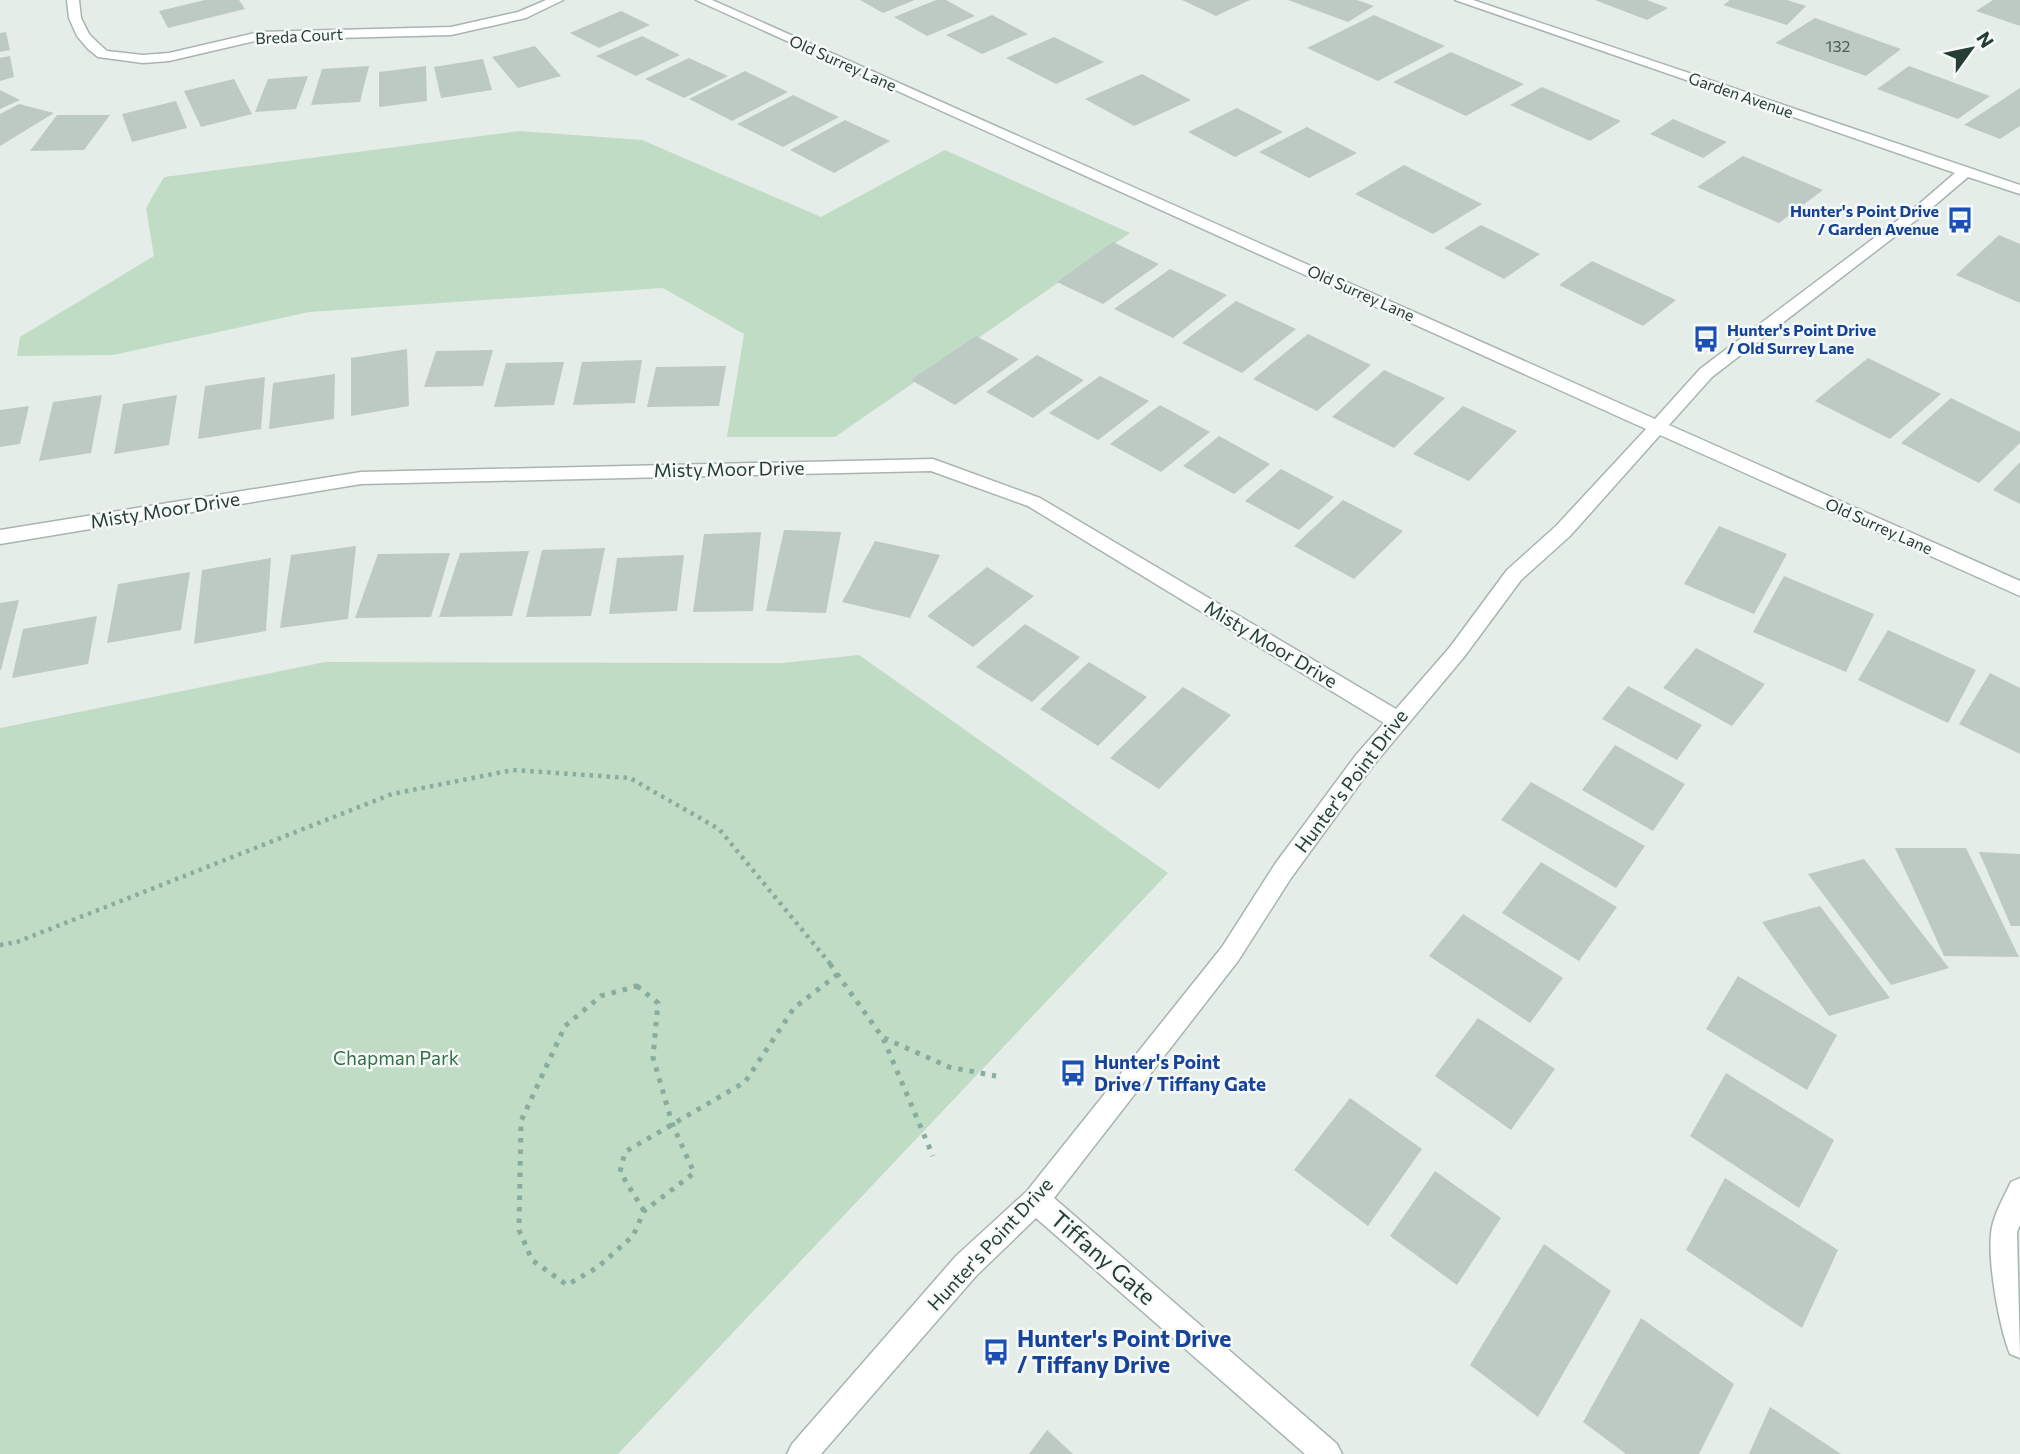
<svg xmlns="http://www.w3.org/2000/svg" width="2020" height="1454" font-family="Commissioner,sans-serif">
<rect width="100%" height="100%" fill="#e5ede9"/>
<!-- green -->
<path fill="#c0dcc5" d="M520,131L642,140L821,217L945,150L1130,233L835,437H727L744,334L663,288L309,312L113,355L17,356L20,337L154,256L146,208L164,177Z
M859,655L1168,873L618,1454H0V728L325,662L782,663Z"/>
<!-- building -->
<path fill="#bdcac4" d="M205,0H239L245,9L168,28L159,11Z
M860,0H915L883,13Z
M936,0H946L975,16L927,36L894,17Z
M1182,0H1250L1216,16Z
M1288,0H1357L1374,6L1348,22Z
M1595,0H1647L1668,8L1647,20Z
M1730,0H1787L1806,6L1787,25L1723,5Z
M1993,0H2020V26L1976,11Z
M621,11L650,25L599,48L570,33Z
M992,15L1028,34L982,54L946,35Z
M1374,15L1445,46L1378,81L1307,48Z
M1815,18L1901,49L1866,76L1775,43Z
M6,32L10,50L0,52V33Z
M642,36L680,55L636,76L596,56Z
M1054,37L1104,62L1056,84L1006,58Z
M535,46L561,76L518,88L492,57Z
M1451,52L1524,84L1466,116L1393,82Z
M10,56L14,77L0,81V58Z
M689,58L728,76L684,98L645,79Z
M483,59L492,90L441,98L434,67Z
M369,66L360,102L311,105L322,69Z
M426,66L427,101L379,107V72Z
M1909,66L1990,96L1958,119L1877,89Z
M745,71L788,92L732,121L689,99Z
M1142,74L1191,100L1134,126L1085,99Z
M308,76L296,109L255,112L268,79Z
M234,79L252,114L201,127L184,91Z
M1542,87L1621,121L1590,141L1510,105Z
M2020,88V126L2000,139L1964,125Z
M0,90L20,100L0,109Z
M793,95L839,117L783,147L737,124Z
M176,101L187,128L132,142L122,114Z
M19,104L54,113L0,146V114Z
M1237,108L1283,132L1235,157L1188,132Z
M57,115H110L84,150L30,151Z
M1673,119L1727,142L1703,158L1650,134Z
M845,120L890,141L834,173L790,150Z
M1307,127L1357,153L1309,178L1259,152Z
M1743,156L1823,190L1779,223L1697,187Z
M1404,165L1482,204L1433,234L1355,194Z
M1481,225L1540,254L1504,279L1444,248Z
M1999,235L2020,244V303L1956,275Z
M1113,242L1159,264L1103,304L1057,282Z
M1592,261L1676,300L1643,326L1559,285Z
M1170,269L1227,295L1173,338L1114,309Z
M1236,301L1296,329L1242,373L1182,343Z
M1308,334L1371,365L1317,411L1253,379Z
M976,336L1019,359L955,405L911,380Z
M407,349L409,406L351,416V358Z
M493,350L483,386L424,387L436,351Z
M1037,355L1084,380L1033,418L986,392Z
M1868,358L1941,394L1890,439L1815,401Z
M642,360L635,403L573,405L582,362Z
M564,362L554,405L494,407L506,363Z
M726,366L719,406L647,407L656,367Z
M1384,370L1445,398L1394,448L1332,417Z
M335,374L334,419L269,429L273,383Z
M1100,376L1149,401L1098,440L1049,413Z
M265,377L261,429L198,439L205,386Z
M102,395L91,453L39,461L53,402Z
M177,395L169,445L114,454L123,404Z
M1951,398L2020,432V443L1979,483L1901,443Z
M1160,405L1210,432L1161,472L1110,444Z
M29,406L20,444L0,447V410Z
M1463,406L1517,431L1469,481L1413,454Z
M1219,436L1270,464L1234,494L1183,466Z
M2020,462V504L1993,490Z
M1281,469L1334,497L1299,530L1245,501Z
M1343,500L1403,531L1354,579L1294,546Z
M1719,526L1787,554L1754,614L1684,584Z
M784,530L841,532L826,613L766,611Z
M761,532L753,611L693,612L704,534Z
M875,541L940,555L910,618L842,602Z
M356,546L348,619L280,628L291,555Z
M605,548L591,616L526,617L542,550Z
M529,551L512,616L439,617L460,553Z
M450,553L431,617L355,618L378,554Z
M684,555L677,611L609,614L617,558Z
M271,558L266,631L194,644L202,570Z
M987,567L1034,596L973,647L927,616Z
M190,572L181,630L107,643L118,584Z
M1784,576L1874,614L1846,672L1753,632Z
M19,600L1,670H0V603Z
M97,616L88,664L12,678L23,629Z
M1025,624L1080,657L1032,702L976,667Z
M1888,630L1976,670L1948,723L1858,680Z
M1696,648L1765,684L1732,726L1663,688Z
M1089,662L1147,697L1098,746L1040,709Z
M1990,673L2020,688V754L1959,724Z
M1628,686L1702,725L1677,760L1602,719Z
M1183,687L1231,715L1159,789L1110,758Z
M1615,745L1685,784L1653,831L1582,790Z
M1531,782L1645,846L1616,888L1501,820Z
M1895,848H1966L2019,957L1944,956Z
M1979,852L2020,854V926H2011Z
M1864,859L1949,968L1891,985L1808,874Z
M1541,862L1617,907L1579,961L1502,913Z
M1820,906L1890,998L1829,1016L1762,922Z
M1463,914L1563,978L1530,1023L1429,956Z
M1738,976L1837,1035L1807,1090L1706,1029Z
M1478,1018L1555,1069L1511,1130L1435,1076Z
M1726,1073L1834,1140L1799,1208L1690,1136Z
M1350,1098L1422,1149L1368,1226L1294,1170Z
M1435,1171L1501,1218L1457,1285L1390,1236Z
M1725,1178L1838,1250L1802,1328L1686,1250Z
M1544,1244L1611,1291L1538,1417L1470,1365Z
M1641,1318L1734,1384L1699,1454H1626L1583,1422Z
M1770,1407L1841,1454H1749Z
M1047,1430L1073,1454H1029Z"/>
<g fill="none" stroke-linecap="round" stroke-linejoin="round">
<!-- minor casing -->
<g stroke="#a8b5af" stroke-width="3">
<path id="minor" d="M67,0H79L81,18L89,34L98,43L107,51L143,55L169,53L259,32L451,27L518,12L546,0H563L526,18L451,35L259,40L169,61L143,63L98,57L88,49L77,36L69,18Z
M696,0H712L1655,419L1700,369L1918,205L1955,173L1455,0H1473L2020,185V194L1968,177L1928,211L1712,377L1669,425L2020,581V596L1660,435L1570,536L1521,580L1464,657L1372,767L1291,878L1238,961L1054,1198L1337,1444L1342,1454H1305L1036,1218L976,1276L821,1454H787L792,1444L956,1256L1027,1191L1222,947L1275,864L1356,755L1384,723L1028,506L931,471L361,484L0,544V530L361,472L933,459L1040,498L1396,709L1450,647L1507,570L1556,526L1646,429Z
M2020,1178V1225L2017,1232L2020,1358L2010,1354C1999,1327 1988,1263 1991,1234C1992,1217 2004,1197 2011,1182Z"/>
</g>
<!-- path-far1 -->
<path stroke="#88ad9e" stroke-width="4.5" stroke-dasharray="3.5 5" stroke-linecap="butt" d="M0,945L17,942L392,794L513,770L630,778L719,829L832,966"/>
<!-- path -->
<path stroke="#88ad9e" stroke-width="5" stroke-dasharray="4.5 7" stroke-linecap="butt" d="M830,964L883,1038L933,1156
M637,986L658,1003L653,1057L672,1123L694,1173L644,1211L633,1236L598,1267L567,1285L532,1260L519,1230L521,1121L565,1026L601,996Z
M884,1038L949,1067L996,1076
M644,1211L620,1172L625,1152L745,1082L794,1008L838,974"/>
<!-- minor -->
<use href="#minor" fill="#fff" fill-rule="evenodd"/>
</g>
<!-- icons -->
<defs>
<g id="bus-bare" transform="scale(2.1)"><path d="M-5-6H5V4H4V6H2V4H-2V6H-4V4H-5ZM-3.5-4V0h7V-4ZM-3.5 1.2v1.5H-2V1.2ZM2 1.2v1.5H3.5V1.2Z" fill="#1a4fb4" stroke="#f5f9f7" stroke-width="2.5" paint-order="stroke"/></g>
</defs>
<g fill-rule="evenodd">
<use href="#bus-bare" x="1960" y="220"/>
<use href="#bus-bare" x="1706" y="339"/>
<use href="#bus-bare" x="1073" y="1073"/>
<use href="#bus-bare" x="996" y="1352"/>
</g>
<g text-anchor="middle" stroke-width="5" stroke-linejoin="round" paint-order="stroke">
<!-- far-street labels -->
<g font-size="16" fill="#263d35" stroke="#f5f9f7">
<text transform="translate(299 36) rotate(-3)" y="6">Breda Court</text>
<text transform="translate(843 63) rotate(24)" y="6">Old Surrey Lane</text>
<text transform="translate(1741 95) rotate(19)" y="6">Garden Avenue</text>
<text transform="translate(1361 293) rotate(24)" y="6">Old Surrey Lane</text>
<text transform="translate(1879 526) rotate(24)" y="6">Old Surrey Lane</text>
</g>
<!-- number labels -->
<g font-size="16" fill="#4c6059">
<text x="1838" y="52">132</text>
</g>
<!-- far-transit labels -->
<g font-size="16" font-weight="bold" fill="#164399" stroke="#f5f9f7" text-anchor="end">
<text x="1939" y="217">Hunter's Point Drive<tspan x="1939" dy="18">/ Garden Avenue</tspan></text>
<text x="1727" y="336" text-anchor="start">Hunter's Point Drive<tspan x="1727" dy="18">/ Old Surrey Lane</tspan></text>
</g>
<!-- street labels -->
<g font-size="19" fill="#263d35" stroke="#f5f9f7">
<text transform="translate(729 469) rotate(-1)" y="7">Misty Moor Drive</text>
<text transform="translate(165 510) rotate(-9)" y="7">Misty Moor Drive</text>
<text transform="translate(1271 644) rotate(31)" y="7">Misty Moor Drive</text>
<text transform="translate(1351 781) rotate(-53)" y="7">Hunter's Point Drive</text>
<text transform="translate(990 1244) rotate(-47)" y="7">Hunter's Point Drive</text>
</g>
<!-- park labels -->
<g font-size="19" fill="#337046" stroke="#f5f9f7">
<text x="396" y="1065">Chapman Park</text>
</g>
<!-- transit labels -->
<g font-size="19" font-weight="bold" fill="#164399" stroke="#f5f9f7" text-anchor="start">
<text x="1094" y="1069">Hunter's Point<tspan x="1094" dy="22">Drive / Tiffany Gate</tspan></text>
</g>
<!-- near-street labels -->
<g font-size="23" fill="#263d35" stroke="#f5f9f7">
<text transform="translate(1103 1258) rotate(41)" y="8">Tiffany Gate</text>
</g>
<!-- near-transit labels -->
<g font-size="23" font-weight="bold" fill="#164399" stroke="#f5f9f7" text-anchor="start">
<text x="1017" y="1347">Hunter's Point Drive<tspan x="1017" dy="26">/ Tiffany Drive</tspan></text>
</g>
</g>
<!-- north arrow -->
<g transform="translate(1971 49) rotate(57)" stroke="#f5f9f7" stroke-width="5" paint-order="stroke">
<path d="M0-5L12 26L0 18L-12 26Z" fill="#263d35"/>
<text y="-10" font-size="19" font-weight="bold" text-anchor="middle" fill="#263d35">N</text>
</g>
</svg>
